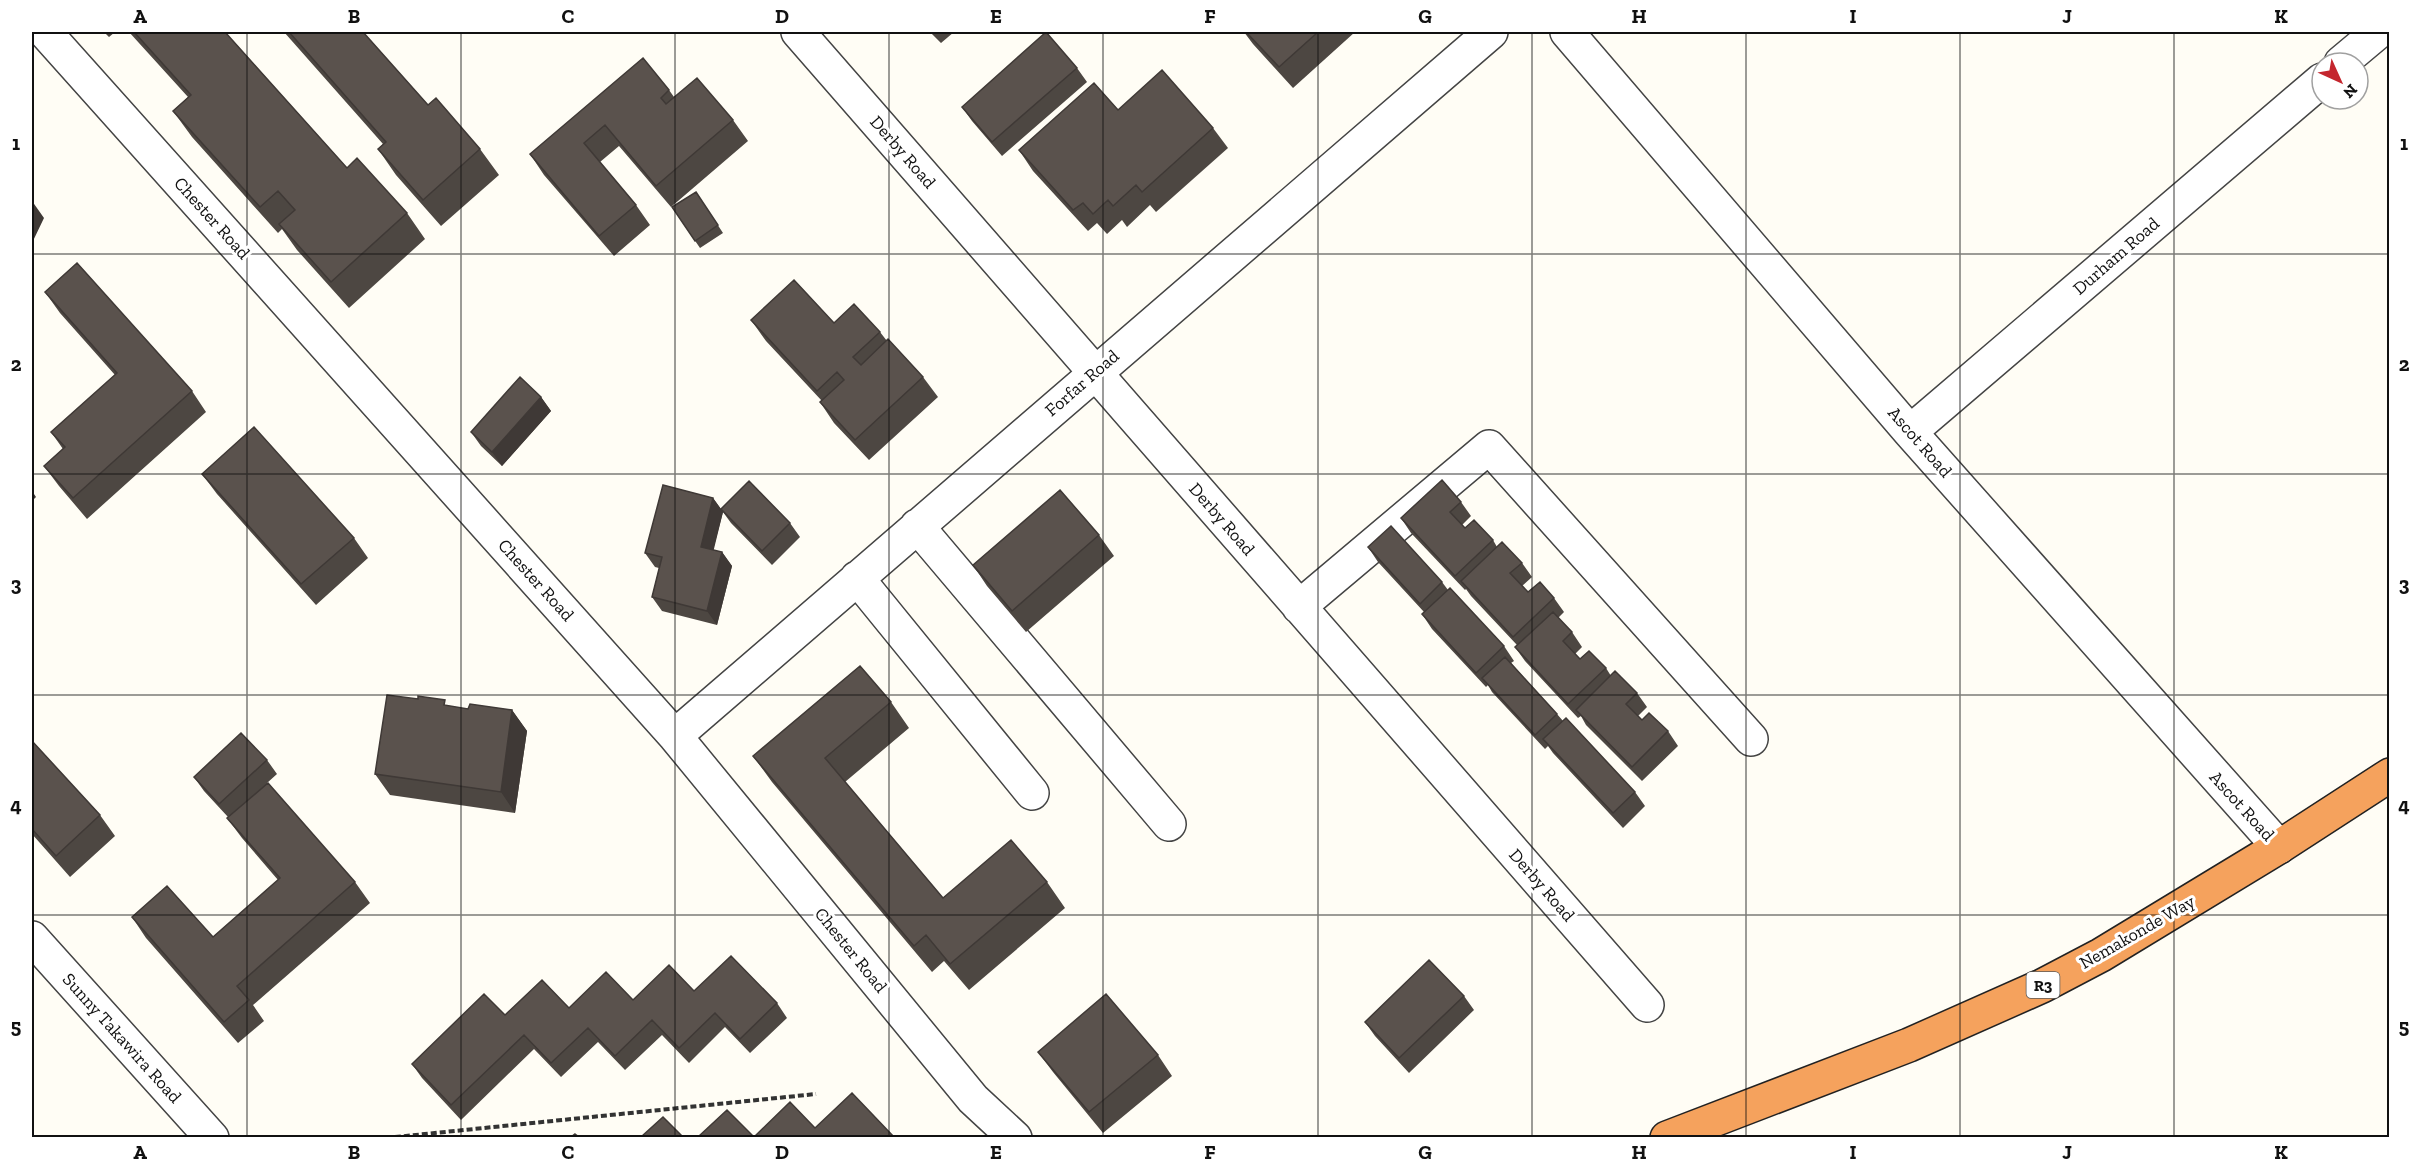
<svg xmlns="http://www.w3.org/2000/svg" width="2421" height="1169" font-family="'Zilla Slab',serif">
<rect width="100%" height="100%" fill="#fffdf5"/>
<g fill="none" stroke-linecap="round" stroke-linejoin="round">
<!-- minor casing -->
<g stroke="#444" stroke-width="36">
<path id="minor" d="M45,32L675,736L973,1099L1015,1138
M798,32L1647,1005
M1567,32L1910,432L2279,847
M2341,63L2378,32
M1910,432L2322,80
M917,526L1169,824
M857,578L1032,793
M1299,607L1489,447L1751,739
M675,736L1491,32
M32,938L212,1138"/>
</g>
<!-- highway casing -->
<g stroke="#222" stroke-width="36">
<path id="highway" d="M1667,1138L1909,1045L2042,986L2101,955L2279,847L2390,775"/>
</g>
<!-- path -->
<path stroke="#333" stroke-width="4" stroke-dasharray="6 3" stroke-linecap="butt" d="M386,1138L816,1094"/>
<!-- minor -->
<use href="#minor" stroke="#fff" stroke-width="33"/>
<!-- highway -->
<use href="#highway" stroke="#f5a25d" stroke-width="33"/>
</g>
<!-- wall -->
<path fill="#4d4742" d="M104,32H115L109,37Z
M129,32H225L347,168L407,213L425,239L349,308L297,250L282,229L278,233L192,137L173,111L188,97Z
M284,32H363L428,105L480,149L499,175L441,226L396,175L378,149L383,144Z
M930,32H954L941,43Z
M1244,32H1355L1293,88L1253,44Z
M1077,68L1087,82L1002,156L972,121L962,107Z
M669,90L674,97L733,120L748,141L671,207L619,146L600,162L636,205L650,225L614,256L544,175L530,154Z
M1118,110L1213,128L1228,148L1156,212L1150,205L1127,227L1122,220L1107,234L1097,223L1088,231L1033,171L1019,150Z
M696,192L723,233L700,248L672,207Z
M45,292L192,391L206,412L87,519L59,486L44,466L63,449L51,432L115,375L60,313Z
M751,320L834,323L880,332L887,341L923,377L938,397L869,460L834,423L820,402L822,401L766,341Z
M541,397L551,411L502,466L481,446L471,432Z
M202,474L354,538L368,558L316,605L217,494Z
M713,498L721,509L790,523L800,537L772,565L731,523L723,512L713,550L722,552L732,566L717,625L662,611L652,597L659,568L655,567L645,553Z
M1461,502L1471,516L1462,525L1465,528L1493,540L1497,547L1522,563L1532,577L1522,586L1528,592L1554,598L1564,612L1558,618L1572,632L1582,647L1575,654L1580,659L1606,668L1611,676L1637,693L1647,707L1638,716L1642,720L1668,731L1678,746L1642,781L1586,725L1581,716L1578,718L1525,661L1515,647L1517,645L1471,596L1466,589L1465,590L1411,533L1401,518Z
M1099,535L1114,556L1026,632L987,586L973,565Z
M1368,547L1442,582L1448,590L1504,646L1514,661L1511,663L1557,714L1563,721L1635,792L1645,806L1623,828L1553,753L1548,746L1545,749L1492,692L1488,685L1486,687L1432,629L1422,614L1424,612L1378,562Z
M891,702L909,728L845,782L943,898L1047,882L1065,908L969,990L944,961L932,972L772,782L753,756Z
M449,706L468,709L512,710L527,731L515,813L390,795L375,774Z
M32,741L100,815L115,836L70,877L32,834Z
M267,760L277,774L267,783L355,882L370,903L253,1005L264,1021L238,1043L146,938L132,917L213,937L278,880L242,838L227,818L228,817L204,791L194,777Z
M694,991L777,1003L787,1018L750,1053L725,1027L689,1063L662,1035L625,1070L598,1042L561,1077L534,1049L461,1120L422,1078L412,1064L505,1015L569,1008Z
M1464,996L1474,1010L1409,1073L1375,1036L1365,1022Z
M1038,1052L1158,1055L1172,1076L1103,1133L1053,1072Z"/>
<!-- shaded-wall -->
<path fill="#3f3936" d="M32,201L44,218L32,243Z
M541,397L551,411L502,466L492,452Z
M32,491L36,497L32,501Z
M713,498L723,512L711,561L701,547Z
M722,552L732,566L717,625L707,611Z
M512,710L527,731L515,813L501,792Z"/>
<!-- building -->
<path fill="#5a524d" stroke="#3f3936" stroke-width="1.5" d="M134,32H225L347,168L357,158L407,213L331,282L279,224L295,210L278,191L260,207L173,111L191,95Z
M289,32H363L428,105L436,98L480,149L423,200L378,149L386,142Z
M1046,32L1077,68L992,142L962,107Z
M1246,32H1318L1279,67Z
M643,58L669,90L661,98L666,104L697,78L733,120L656,186L605,125L584,143L636,205L599,236L530,154Z
M1162,70L1213,128L1142,192L1136,185L1113,206L1108,200L1093,214L1083,203L1073,210L1019,150L1094,83L1118,110Z
M696,192L718,225L695,241L672,207Z
M77,263L192,391L73,498L44,466L65,447L51,432L117,373L45,292Z
M794,280L834,323L854,304L880,332L853,357L861,365L888,339L923,377L855,440L820,402L844,380L837,372L817,391L751,320Z
M520,377L541,397L492,452L471,432Z
M254,427L354,538L301,584L202,474Z
M1442,480L1461,502L1450,512L1465,528L1474,520L1493,540L1455,576L1401,518Z
M749,481L790,523L762,551L721,509Z
M663,485L713,498L701,547L722,552L707,611L652,597L662,557L645,553Z
M1060,490L1099,535L1012,611L973,565Z
M1391,526L1442,582L1420,604L1368,547Z
M1502,542L1522,563L1510,573L1528,592L1540,582L1554,598L1513,637L1461,581Z
M1450,588L1504,646L1476,673L1422,614Z
M1553,612L1572,632L1563,641L1580,659L1589,651L1606,668L1568,704L1515,647Z
M1505,657L1557,714L1535,735L1482,678Z
M860,666L891,702L825,758L943,898L1011,840L1047,882L950,964L926,935L914,946L753,756Z
M1615,671L1637,693L1626,704L1642,720L1649,713L1668,731L1632,767L1576,710Z
M387,695L418,699V696L445,700L444,705L468,709L470,704L512,710L501,792L375,774Z
M1566,718L1635,792L1613,813L1543,739Z
M241,733L267,760L219,804L194,777Z
M32,741L100,815L56,856L32,829Z
M268,783L355,882L237,986L249,1000L224,1022L132,917L167,886L213,937L280,878L227,818Z
M731,956L777,1003L740,1039L715,1013L679,1048L652,1020L615,1056L588,1028L551,1063L524,1035L451,1105L412,1064L484,994L505,1015L542,980L569,1008L606,972L633,1000L669,965L694,991Z
M1429,960L1464,996L1399,1058L1365,1022Z
M1106,994L1158,1055L1089,1112L1038,1052Z
M852,1093L894,1137H698L727,1110L754,1137L790,1102L815,1128Z
M663,1117L683,1137H641Z
M575,1134L579,1137H571Z"/>
<!-- grid -->
<path fill="none" stroke="#111" stroke-width="1.5" stroke-opacity="0.55" d="M247,32V1138M461,32V1138M675,32V1138M889,32V1138M1103,32V1138M1318,32V1138M1532,32V1138M1746,32V1138M1960,32V1138M2174,32V1138M32,254H2390M32,474H2390M32,695H2390M32,915H2390"/>
<g text-anchor="middle" stroke-width="6" stroke-linejoin="round" paint-order="stroke">
<!-- shield labels -->
<rect fill="#fff" stroke="#585858" stroke-width="1.5" x="2026.5" y="972" width="33" height="26" rx="4.5"/>
<g font-size="16" font-weight="bold" fill="#111">
<text x="2043" y="991">R3</text>
</g>
<!-- street labels -->
<g font-size="18" fill="#111" stroke="#fff">
<text transform="translate(903 152) rotate(49)" y="6">Derby Road</text>
<text transform="translate(212 218) rotate(48)" y="6">Chester Road</text>
<text transform="translate(2116 256) rotate(-41)" y="6">Durham Road</text>
<text transform="translate(1082 383) rotate(-41)" y="6">Forfar Road</text>
<text transform="translate(1920 442) rotate(49)" y="6">Ascot Road</text>
<text transform="translate(1222 519) rotate(49)" y="6">Derby Road</text>
<text transform="translate(536 580) rotate(48)" y="6">Chester Road</text>
<text transform="translate(2242 806) rotate(48)" y="6">Ascot Road</text>
<text transform="translate(1542 885) rotate(49)" y="6">Derby Road</text>
<text transform="translate(2137 932) rotate(-30)" y="6">Nemakonde Way</text>
<text transform="translate(851 950) rotate(51)" y="6">Chester Road</text>
<text transform="translate(122 1038) rotate(48)" y="6">Sunny Takawira Road</text>
</g>
</g>
<!-- border -->
<rect width="2421" height="1169" fill="none" stroke="#ffffff" stroke-width="66"/>
<!-- north arrow -->
<g transform="translate(2340 81) rotate(135)"><circle r="28" fill="#ffffff" stroke="#a0a0a0" stroke-width="1.5"/>
<path d="M0-4.5L10 22L0 15L-10 22Z" fill="#c4262e"/>
<text y="-9" font-size="16" font-weight="bold" text-anchor="middle" fill="#111111">N</text>
</g>
<rect x="33" y="33" width="2355" height="1103" fill="none" stroke="#111" stroke-width="2"/>
<g font-size="20" text-anchor="middle" font-weight="bold" fill="#111">
<text x="140" y="23">A</text>
<text x="354" y="23">B</text>
<text x="568" y="23">C</text>
<text x="782" y="23">D</text>
<text x="996" y="23">E</text>
<text x="1210" y="23">F</text>
<text x="1425" y="23">G</text>
<text x="1639" y="23">H</text>
<text x="1853" y="23">I</text>
<text x="2067" y="23">J</text>
<text x="2281" y="23">K</text>
<text x="16" y="150">1</text>
<text x="2404" y="150">1</text>
<text x="16" y="371">2</text>
<text x="2404" y="371">2</text>
<text x="16" y="591">3</text>
<text x="2404" y="591">3</text>
<text x="16" y="812">4</text>
<text x="2404" y="812">4</text>
<text x="16" y="1033">5</text>
<text x="2404" y="1033">5</text>
<text x="140" y="1159">A</text>
<text x="354" y="1159">B</text>
<text x="568" y="1159">C</text>
<text x="782" y="1159">D</text>
<text x="996" y="1159">E</text>
<text x="1210" y="1159">F</text>
<text x="1425" y="1159">G</text>
<text x="1639" y="1159">H</text>
<text x="1853" y="1159">I</text>
<text x="2067" y="1159">J</text>
<text x="2281" y="1159">K</text>
</g>
</svg>
